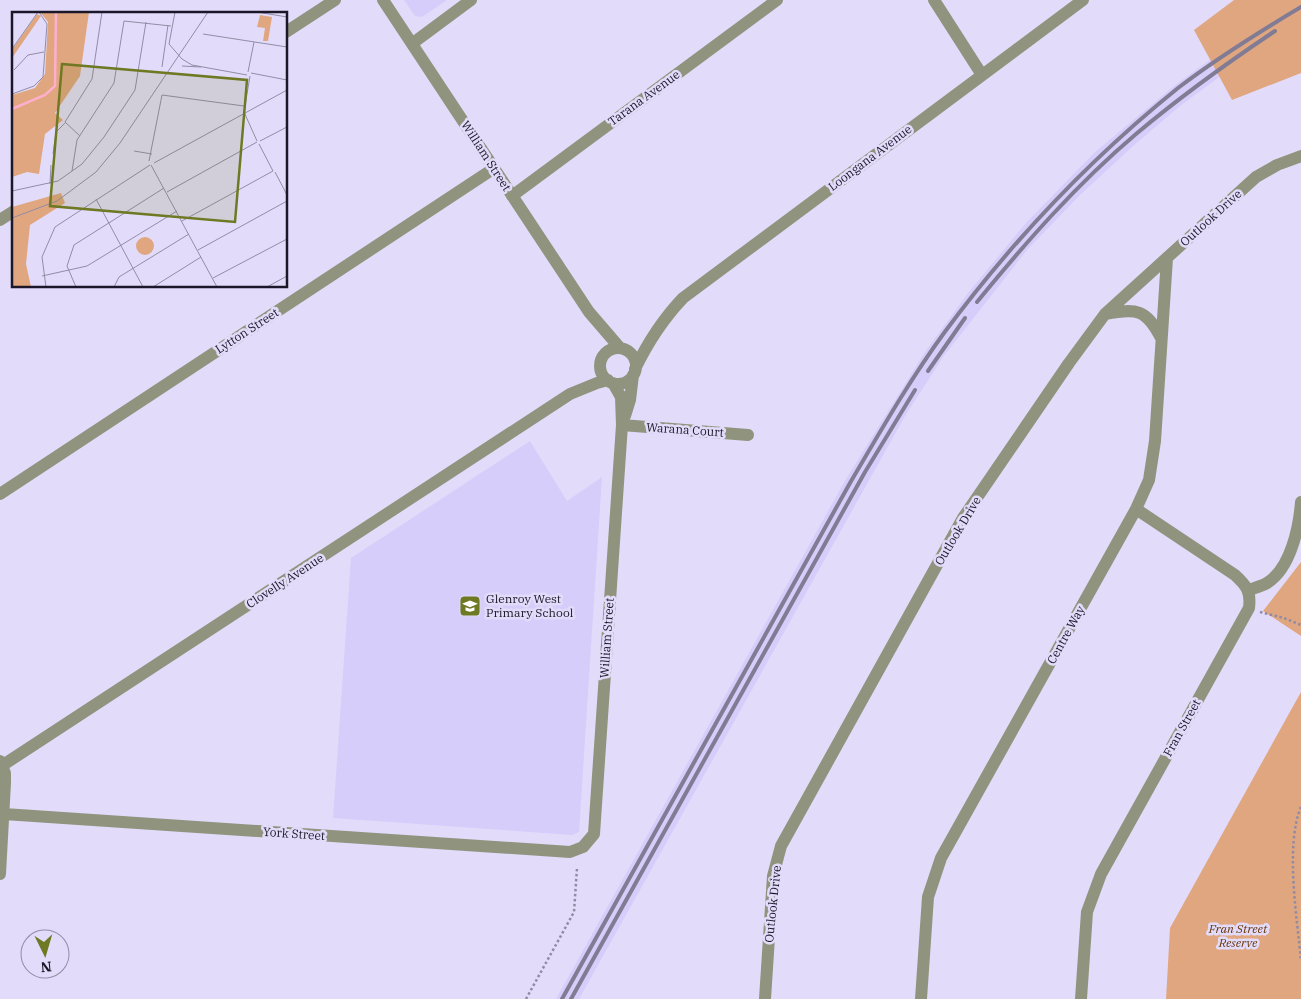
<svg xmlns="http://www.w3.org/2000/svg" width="1301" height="999" font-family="'IBM Plex Serif',serif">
<rect width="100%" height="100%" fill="#e2dcfa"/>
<!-- built -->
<path fill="#d6cdfa" d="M404,0H447L422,17L415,16Z
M1251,30L1230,69L1180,106L1132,147L1080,195L1027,250L943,357L905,416L579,999H556L846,479L925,352L968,293L1026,223L1095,152L1174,86Z
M530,441L567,501L602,477L579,832L572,835L333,818L351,558Z"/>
<!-- green -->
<path fill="#e0a680" d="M1234,0H1301V73L1232,100L1194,30Z
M1301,562V636L1263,611Z
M1301,692V999H1166L1170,928Z"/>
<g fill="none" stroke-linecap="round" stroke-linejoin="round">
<!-- path -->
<path stroke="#908ba3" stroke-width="2.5" stroke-dasharray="2.5 2.5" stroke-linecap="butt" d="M1260,612L1284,618L1301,625
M1301,807C1285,844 1297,919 1301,960
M526,999L574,912L577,868"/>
<!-- minor -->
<path stroke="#90947f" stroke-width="12" d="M383,0L589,312L620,348
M934,0L982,75
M286,32L335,0
M413,43L471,0
M512,196L777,0
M0,220L14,211
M1105,314C1137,308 1146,309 1161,338
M600 366a18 18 0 1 1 36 0a18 18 0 1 1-36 0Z
M635,369C648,342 662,320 683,298L1083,0
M625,416L630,400L633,375
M622,425L748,435
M0,494L493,169
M1249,590C1254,588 1262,586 1267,583C1291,568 1299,527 1301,502
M0,761L5,773V783L0,874
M0,767L570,394L597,383L608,380
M4,814L570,852L583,847L594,834L622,425L621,397L613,383
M765,999L773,876L781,846L963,518L1069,363L1105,314L1256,177L1277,165L1301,156
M921,999L928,897L941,858L1136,509L1149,480L1155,441L1167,258
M1081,999L1087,912L1101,874L1249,608C1251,592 1247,586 1235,575L1136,509"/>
<!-- rail -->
<path stroke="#817c94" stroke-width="4" d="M977,302C1026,242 1077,184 1136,134C1180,97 1227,63 1275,31
M928,371L965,318
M562,999L850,483C880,432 909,381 944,333C1012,241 1090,159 1178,88C1217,58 1259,32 1301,7
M571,999L865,472L915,390"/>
</g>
<!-- icons -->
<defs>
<g id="school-square" transform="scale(1.125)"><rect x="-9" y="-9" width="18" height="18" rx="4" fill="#6f7822" stroke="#e2dcfa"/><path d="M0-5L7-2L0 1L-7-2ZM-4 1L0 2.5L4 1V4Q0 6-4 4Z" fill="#fff"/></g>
</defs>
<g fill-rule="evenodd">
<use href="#school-square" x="470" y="606"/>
</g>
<g text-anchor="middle" stroke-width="5" stroke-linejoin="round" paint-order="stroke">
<!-- street labels -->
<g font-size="12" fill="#1b1728" stroke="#e2dcfa">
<text transform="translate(644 98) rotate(-36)" y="4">Tarana Avenue</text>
<text transform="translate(486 156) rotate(57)" y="4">William Street</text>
<text transform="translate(870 158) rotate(-37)" y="4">Loongana Avenue</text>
<text transform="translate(1211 218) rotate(-42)" y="4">Outlook Drive</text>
<text transform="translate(247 331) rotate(-33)" y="4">Lytton Street</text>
<text transform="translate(685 430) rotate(4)" y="4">Warana Court</text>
<text transform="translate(958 531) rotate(-59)" y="4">Outlook Drive</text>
<text transform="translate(285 581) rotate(-33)" y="4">Clovelly Avenue</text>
<text transform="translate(1066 635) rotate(-61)" y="4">Centre Way</text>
<text transform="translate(607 638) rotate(-86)" y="4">William Street</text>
<text transform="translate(1182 728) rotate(-61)" y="4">Fran Street</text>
<text transform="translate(294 834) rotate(4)" y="4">York Street</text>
<text transform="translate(773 904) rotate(-84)" y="4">Outlook Drive</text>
</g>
<!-- poi labels -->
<g font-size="12" fill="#1b1728" stroke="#e2dcfa" text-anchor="start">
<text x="486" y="603">Glenroy West<tspan x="486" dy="14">Primary School</tspan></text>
</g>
<!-- park labels -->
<g font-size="12" font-style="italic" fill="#693508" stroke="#e2dcfa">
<text x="1238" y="933">Fran Street<tspan x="1238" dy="14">Reserve</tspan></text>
</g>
</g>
<!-- overview -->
<g transform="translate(12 12)">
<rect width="275" height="275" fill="#e2dcfa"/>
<path d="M28,0H77L68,64L43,101L51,108L33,122L27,162L15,160L0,165V83L23,76L33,62L36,10ZM25,2L29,4L0,46V38ZM248,3L260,5L256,29H251L253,16L245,15ZM49,181L53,191L18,213L14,252L19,275H0V195ZM124 234a9 9 0 1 1 18 0a9 9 0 1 1-18 0Z" fill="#e0a680"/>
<path fill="none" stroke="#fdafcd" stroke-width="2.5" d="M0,97L33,83L43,74L44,0"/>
<path fill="none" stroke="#928da6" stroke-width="1" d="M163,0L157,32L170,47L180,53L235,63M245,0L275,5M191,22L275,35M0,37L26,0M170,54L189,55M150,55L156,13M2,58L16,43L32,40M236,60L242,30M239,61L275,68M238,64L232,100L245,129M0,82L22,74L31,65L35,12L27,0M68,124L53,110L80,67L90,0M248,129L275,115M122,139L140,142M41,142L44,120L53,111M137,149L150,83L232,94M142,151L275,78M139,153L205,275M60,159L65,128L102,71L112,9L159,14M263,160L275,183M38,172L39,153M0,179L46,169L70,152L92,125L123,78L134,10M155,180L245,130M84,187L131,275M0,206L45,189L84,160L108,131L196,0M170,209L261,159L247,132M186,238L275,189M30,264L75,254L165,199M201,266L275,227M34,275L30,245L43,215L138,153M64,275L55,254L62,233L152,176M102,275L107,265L177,222M141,275L189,245M255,275L275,264"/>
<path fill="#6f7822" fill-opacity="0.15" stroke="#6f7822" stroke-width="2.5" d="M50,52L235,68L223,210L38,194Z"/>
<rect width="275" height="275" fill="none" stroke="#1b1728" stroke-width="2.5"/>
</g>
<!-- north arrow -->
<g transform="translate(45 954) rotate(175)"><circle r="24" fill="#e2dcfa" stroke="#928da6"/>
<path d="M0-4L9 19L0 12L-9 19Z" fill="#6f7822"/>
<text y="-8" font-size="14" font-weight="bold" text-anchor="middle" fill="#1b1728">N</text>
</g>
</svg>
